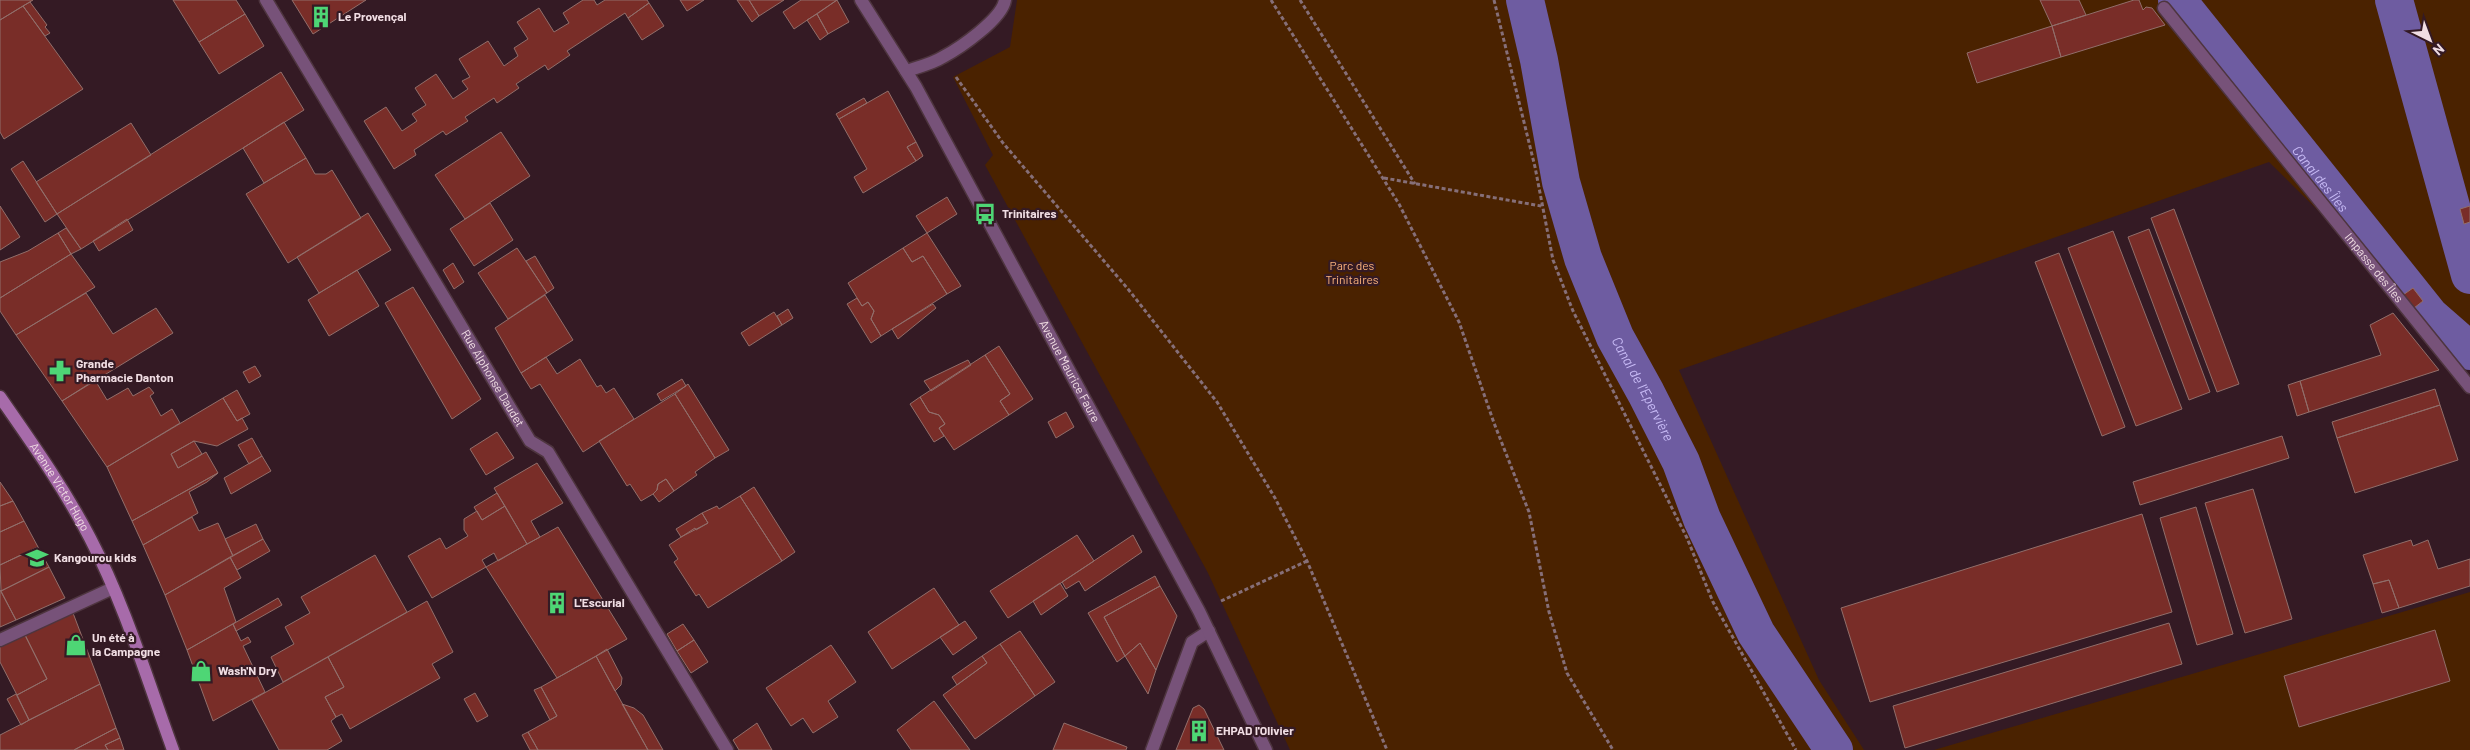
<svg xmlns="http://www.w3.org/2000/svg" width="2470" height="750" font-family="Barlow,sans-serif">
<rect width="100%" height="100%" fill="#341a24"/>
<!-- green -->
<path fill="#4a2200" d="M1017,0H2470V357L2465,360L2403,295L2269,162L1679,370L1819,680L1864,750H1290L1208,573L985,165L993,155L953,77L1010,47Z
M2470,592V750H1934Z"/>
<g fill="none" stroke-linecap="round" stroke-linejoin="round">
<!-- canal -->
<g stroke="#6e5ca1" stroke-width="38">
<path id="s1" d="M1525,0L1539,60L1561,182L1583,258L1615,337L1646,393L1681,462L1702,519L1756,633L1834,750"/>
<path id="s2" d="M2177,0L2430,316L2470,351"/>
<path d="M2394,0L2470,275"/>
</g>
</g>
<!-- building -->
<path fill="#792d28" stroke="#916e6a" d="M0,0H33L0,20Z
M173,0H236L245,14L199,42Z
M292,0H366L313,34Z
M583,0H594L597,5L605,0H647L649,3L628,18L625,13L567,51L570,55L548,70L545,65L516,84L519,88L497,103L494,98L465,117L468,121L446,135L443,131L414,150L416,155L394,169L364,121L386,107L402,131L417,121L412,114L426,105L415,88L436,74L453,99L468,89L462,81L470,77L459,59L488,41L504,66L518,56L514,48L528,39L517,22L539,8L554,32L569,23L563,13Z
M680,0H704L687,11Z
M737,0H749L759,16L752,22Z
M749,0H784L759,16Z
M801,0H837L794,29L783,12Z
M837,0L849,22L828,34L817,14Z
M2040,0H2079L2086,15L2052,26Z
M2134,0H2139L2143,10L2146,7L2152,8L2165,25L2061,57L2052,26Z
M30,2L47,25L45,27L50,33L45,36L23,6Z
M649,3L664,26L642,40L628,18Z
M23,6L83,89L4,139L0,132V20Z
M245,14L264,46L219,74L199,42Z
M817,14L828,34L820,40L807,20Z
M2052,26L2061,57L1977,83L1967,53Z
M281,72L304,110L81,249L57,214Z
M888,91L916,142L907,147L916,161L863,193L854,177L867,169L839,119Z
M864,98L867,103L839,119L836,114Z
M284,122L306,158L264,183L243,148Z
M131,123L151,155L57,214L36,182Z
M501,132L530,176L465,219L435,175Z
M916,142L923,156L916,161L907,147Z
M306,158L315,174H326L332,170L361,218L288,263L246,194Z
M23,161L57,214L45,222L11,169Z
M947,197L957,214L927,233L916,216Z
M490,203L513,240L474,266L450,229Z
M0,206L20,237L0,250Z
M2470,206V222L2464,224L2460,209Z
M2174,209L2239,384L2217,392L2151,218Z
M368,213L391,250L319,293L297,257Z
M127,219L133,230L99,251L93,241Z
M66,228L81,249L71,254L58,233Z
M2149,229L2210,392L2189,400L2128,237Z
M2113,231L2182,409L2136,426L2068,248Z
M58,233L71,254L0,298V262L28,251Z
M927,233L961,286L947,294L923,256L912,262L903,248Z
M517,248L547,293L508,319L478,273Z
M903,248L912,262L923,256L947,294L881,336L871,319L874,311L868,302L862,306L848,283Z
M2059,253L2125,427L2102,436L2035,262Z
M71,254L95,287L16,335L0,311V298Z
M535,256L554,288L547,293L526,261Z
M453,263L464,282L454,289L443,270Z
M357,270L379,306L329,336L308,300Z
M413,287L481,399L452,419L385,303Z
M2413,288L2423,301L2414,308L2403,295Z
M86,293L113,334L156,308L173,333L62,401L16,335Z
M545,295L573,340L521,373L495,328Z
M857,298L862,306L868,302L874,311L871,319L881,336L871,343L847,304Z
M933,304L936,308L898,339L892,329Z
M788,309L793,318L782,325L777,316Z
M774,312L782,325L749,346L741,333Z
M2393,313L2439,370L2309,412L2300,381L2381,355L2370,325Z
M999,346L1033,399L1009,415L1000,401L1010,394L985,355Z
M985,355L1010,394L1000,401L1009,415L954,450L939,428L945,424L939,415L929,412L920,397Z
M546,357L557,374L580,359L597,387L601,385L606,393L614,388L634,419L583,452L540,384L531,389L521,373Z
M968,360L971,365L931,391L924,381Z
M255,366L261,376L249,383L243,372Z
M682,379L686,386L661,401L657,394Z
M95,380L107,400L128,388L133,396L149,387L154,393L150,396L161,416L172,409L180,423L107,467L62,401Z
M2300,381L2309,412L2297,416L2288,385Z
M688,384L729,450L715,458L675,394Z
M2435,389L2440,405L2337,438L2332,422Z
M237,390L250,414L237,421L223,398Z
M675,394L715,458L695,472L697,475L674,491L666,479L658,484L657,490L653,494L641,501L630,484L627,486L599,441Z
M920,397L929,412L939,415L945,424L939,428L944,436L934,442L910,404Z
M223,398L237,421L242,418L248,429L217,446L194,441L171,454L178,468L206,452L218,473L132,521L107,467Z
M2440,405L2458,460L2355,493L2337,438Z
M1066,412L1074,427L1056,438L1048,422Z
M497,432L514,458L486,475L470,449Z
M2282,436L2289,458L2140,505L2133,482Z
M252,438L262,456L249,464L238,445Z
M194,441L202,454L178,468L171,454Z
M262,456L271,471L231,494L224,478Z
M537,463L563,503L531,521L540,537L527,544L494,488Z
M218,473L207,482L189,492L198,513L143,545L132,521Z
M666,479L674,491L659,502L653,494L657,490L658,484Z
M0,482L13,501L0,506Z
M754,487L795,552L782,561L740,496Z
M2253,489L2292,619L2245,633L2205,503Z
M497,493L505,506L482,520L474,507Z
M740,496L782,561L708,608L699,594L696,596L674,562L678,559L669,545L695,528L696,530L708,523L702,513L717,506L719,509Z
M13,501L24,521L0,532V506Z
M505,506L527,544L498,561L494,553L482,560L486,567L432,598L408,556L440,538L446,549L468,536L464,530V519L477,511L482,520Z
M2196,507L2233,634L2197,645L2160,518Z
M702,513L708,523L681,537L676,529Z
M2142,514L2172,612L1870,702L1841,608Z
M192,517L199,531L218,523L233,556L165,595L143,545Z
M24,521L38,547L0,565V532Z
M256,524L263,539L233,556L225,539Z
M558,527L627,639L557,678L486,567Z
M1077,535L1094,561L1008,618L990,591Z
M1133,535L1142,552L1085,591L1079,581L1066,589L1062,582Z
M263,539L270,551L237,570L230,557Z
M2411,540L2413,546L2428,540L2438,569L2470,559V586L2399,608L2389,580L2373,584L2363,555Z
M38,547L49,567L1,591L0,565Z
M375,555L407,612L283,682L271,657L294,644L285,627L310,613L301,597Z
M230,557L241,578L224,588L236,622L187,650L165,595Z
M49,567L65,598L16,620L1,591Z
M1155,576L1160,586L1104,617L1125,656L1117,662L1088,613Z
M2389,580L2399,608L2382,613L2373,584Z
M1060,583L1068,596L1041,615L1033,601Z
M1160,586L1177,616L1156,670L1140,643L1125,656L1104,617Z
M934,588L959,625L892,669L868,632Z
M0,590L16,620L0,627Z
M278,598L282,605L236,631L233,624Z
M427,601L453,652L432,664L440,678L350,729L342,714L336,717L325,697L344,687L328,657Z
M73,613L100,684L29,720L17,695L47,679L25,635Z
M965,621L977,638L953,655L940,637Z
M2169,623L2182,664L1905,748L1893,706Z
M233,624L241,641L248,637L251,642L243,646L265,692L213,721L187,650Z
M683,624L694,640L677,651L667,634Z
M2435,630L2450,681L2299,727L2284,676Z
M1020,631L1055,682L1035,696L1000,644Z
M25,635L47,679L17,695L0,662V646Z
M694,640L708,662L691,673L677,651Z
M1140,643L1156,670L1148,694L1125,656Z
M1000,644L1035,696L975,739L943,695L987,663L982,656Z
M831,645L856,682L828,701L838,717L813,733L803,718L791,726L766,688Z
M607,649L622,678L621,685L615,691L596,656Z
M596,656L648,750H538L528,732L557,716L541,687Z
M982,656L987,663L957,685L952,677Z
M328,657L344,687L325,697L336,717L331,721L342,741L327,750H279L252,700Z
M100,684L116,728L74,750H0V735Z
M541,687L557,716L550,720L534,690Z
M475,693L488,716L477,722L464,699Z
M16,694L29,720L21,725L7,699Z
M934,701L970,750H911L897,730Z
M622,704L634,708L643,715L663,750H648Z
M1199,705L1204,709L1224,750H1176L1193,708Z
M757,723L772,750H739L733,740Z
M1064,723L1127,747L1126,750H1053Z
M116,728L120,738L105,745L108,750H74Z
M528,732L538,750H530L522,735Z
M120,738L124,750H108L105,745Z"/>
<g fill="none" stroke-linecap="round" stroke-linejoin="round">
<!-- service casing -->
<g stroke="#4e353f" stroke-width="15">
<path id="service" d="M906,71C918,67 932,64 943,57C960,48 1002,19 1005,0"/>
</g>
<!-- minor casing -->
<g stroke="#4e353f" stroke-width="15">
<g id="minor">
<path id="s3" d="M266,0L530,441L548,452L727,750"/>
<path id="s4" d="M2164,8L2470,387"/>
<path d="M0,640L113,588"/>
<path d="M1152,750L1192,642L1209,631"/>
</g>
</g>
<!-- tertiary casing -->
<g stroke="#4e353f" stroke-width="15">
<g id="tertiary">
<path id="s5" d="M861,0L916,87L1199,611L1266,750"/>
</g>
</g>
<!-- secondary casing -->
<g stroke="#4e353f" stroke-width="15">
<g id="secondary">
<path id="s6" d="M0,397C32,443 64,488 90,538C125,605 147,679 173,750"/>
</g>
</g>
<!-- path -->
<path stroke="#866f78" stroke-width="3" stroke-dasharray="4 2.5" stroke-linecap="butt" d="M1271,0L1399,204L1459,322L1494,423L1529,512L1549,612L1567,673L1613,750
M1300,0L1415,184
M1494,0L1535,167L1553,260L1573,311L1687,538L1713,602L1796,750
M956,77L1003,143L1128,289L1217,402L1275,498L1307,561L1387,750
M1384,178L1541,206
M1221,601L1307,561"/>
<!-- service -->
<use href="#service" stroke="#775279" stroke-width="12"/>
<!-- minor -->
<use href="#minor" stroke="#775279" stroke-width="12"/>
<!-- tertiary -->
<use href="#tertiary" stroke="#775279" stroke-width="12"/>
<!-- secondary -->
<use href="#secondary" stroke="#a76baa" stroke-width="12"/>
</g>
<!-- icons -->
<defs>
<g id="building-bare" transform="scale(1.725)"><path d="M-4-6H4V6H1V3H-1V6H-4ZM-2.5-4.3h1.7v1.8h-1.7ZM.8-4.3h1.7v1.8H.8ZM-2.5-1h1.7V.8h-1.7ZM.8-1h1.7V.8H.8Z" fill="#4ed675" stroke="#341a24" stroke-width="2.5" paint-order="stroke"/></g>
<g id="bus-bare" transform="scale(1.725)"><path d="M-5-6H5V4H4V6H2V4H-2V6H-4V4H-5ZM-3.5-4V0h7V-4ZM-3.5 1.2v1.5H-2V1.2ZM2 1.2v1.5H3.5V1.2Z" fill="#4ed675" stroke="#341a24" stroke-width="2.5" paint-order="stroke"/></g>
<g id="pharmacy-bare" transform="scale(1.725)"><path d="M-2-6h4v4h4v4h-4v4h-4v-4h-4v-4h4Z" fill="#4ed675" stroke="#341a24" stroke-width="2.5" paint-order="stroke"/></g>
<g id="school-bare" transform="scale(1.725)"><path d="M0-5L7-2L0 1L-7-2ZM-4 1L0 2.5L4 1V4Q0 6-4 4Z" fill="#4ed675" stroke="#341a24" stroke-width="2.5" paint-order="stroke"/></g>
<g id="shop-bare" transform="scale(1.725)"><path d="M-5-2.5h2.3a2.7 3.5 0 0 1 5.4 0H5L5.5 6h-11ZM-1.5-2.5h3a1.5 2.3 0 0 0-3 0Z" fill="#4ed675" stroke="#341a24" stroke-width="2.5" paint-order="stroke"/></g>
</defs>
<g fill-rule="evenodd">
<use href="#building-bare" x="321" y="17"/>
<use href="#bus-bare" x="985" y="214"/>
<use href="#pharmacy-bare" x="60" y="371"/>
<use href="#school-bare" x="37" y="558"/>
<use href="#building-bare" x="557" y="603"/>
<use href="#shop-bare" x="76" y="645"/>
<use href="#shop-bare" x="201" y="671"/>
<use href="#building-bare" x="1199" y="731"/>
</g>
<g text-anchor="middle" stroke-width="4.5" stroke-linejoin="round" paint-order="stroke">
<!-- poi labels -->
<g font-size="12" font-weight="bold" fill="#f1dee4" stroke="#341a24" text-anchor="start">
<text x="338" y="21">Le Provençal</text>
<text x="1002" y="218">Trinitaires</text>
<text x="76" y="368">Grande<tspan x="76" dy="14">Pharmacie Danton</tspan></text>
<text x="54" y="562">Kangourou kids</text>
<text x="574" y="607">L'Escurial</text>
<text x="92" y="642">Un été à<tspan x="92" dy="14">la Campagne</tspan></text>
<text x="218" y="675">Wash'N Dry</text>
<text x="1216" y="735">EHPAD l'Olivier</text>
</g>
<!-- park labels -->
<g font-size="12" fill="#fcb37d" stroke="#341a24">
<text x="1352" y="270">Parc des<tspan x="1352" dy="14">Trinitaires</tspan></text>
</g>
<!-- street labels -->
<g font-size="12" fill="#f1dee4" stroke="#341a24">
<text dy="4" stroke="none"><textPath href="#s4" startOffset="334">Impasse des Îles</textPath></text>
<text dy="4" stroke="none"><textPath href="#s5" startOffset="426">Avenue Maurice Faure</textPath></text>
<text dy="4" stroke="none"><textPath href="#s3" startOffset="441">Rue Alphonse Daudet</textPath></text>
<text dy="4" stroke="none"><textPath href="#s6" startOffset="108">Avenue Victor Hugo</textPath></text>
</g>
<!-- water labels -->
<g font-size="14" font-style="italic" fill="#c7baf5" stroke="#341a24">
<text dy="5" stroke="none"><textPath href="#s2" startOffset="229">Canal des Îles</textPath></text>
<text dy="5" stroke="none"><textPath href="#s1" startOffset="409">Canal de l'Epervière</textPath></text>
</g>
</g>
<!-- north arrow -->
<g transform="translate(2430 40) rotate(138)" stroke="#341a24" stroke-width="4" paint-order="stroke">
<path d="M0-4L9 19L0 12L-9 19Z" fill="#f1dee4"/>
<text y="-8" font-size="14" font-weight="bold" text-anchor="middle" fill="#f1dee4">N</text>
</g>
</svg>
